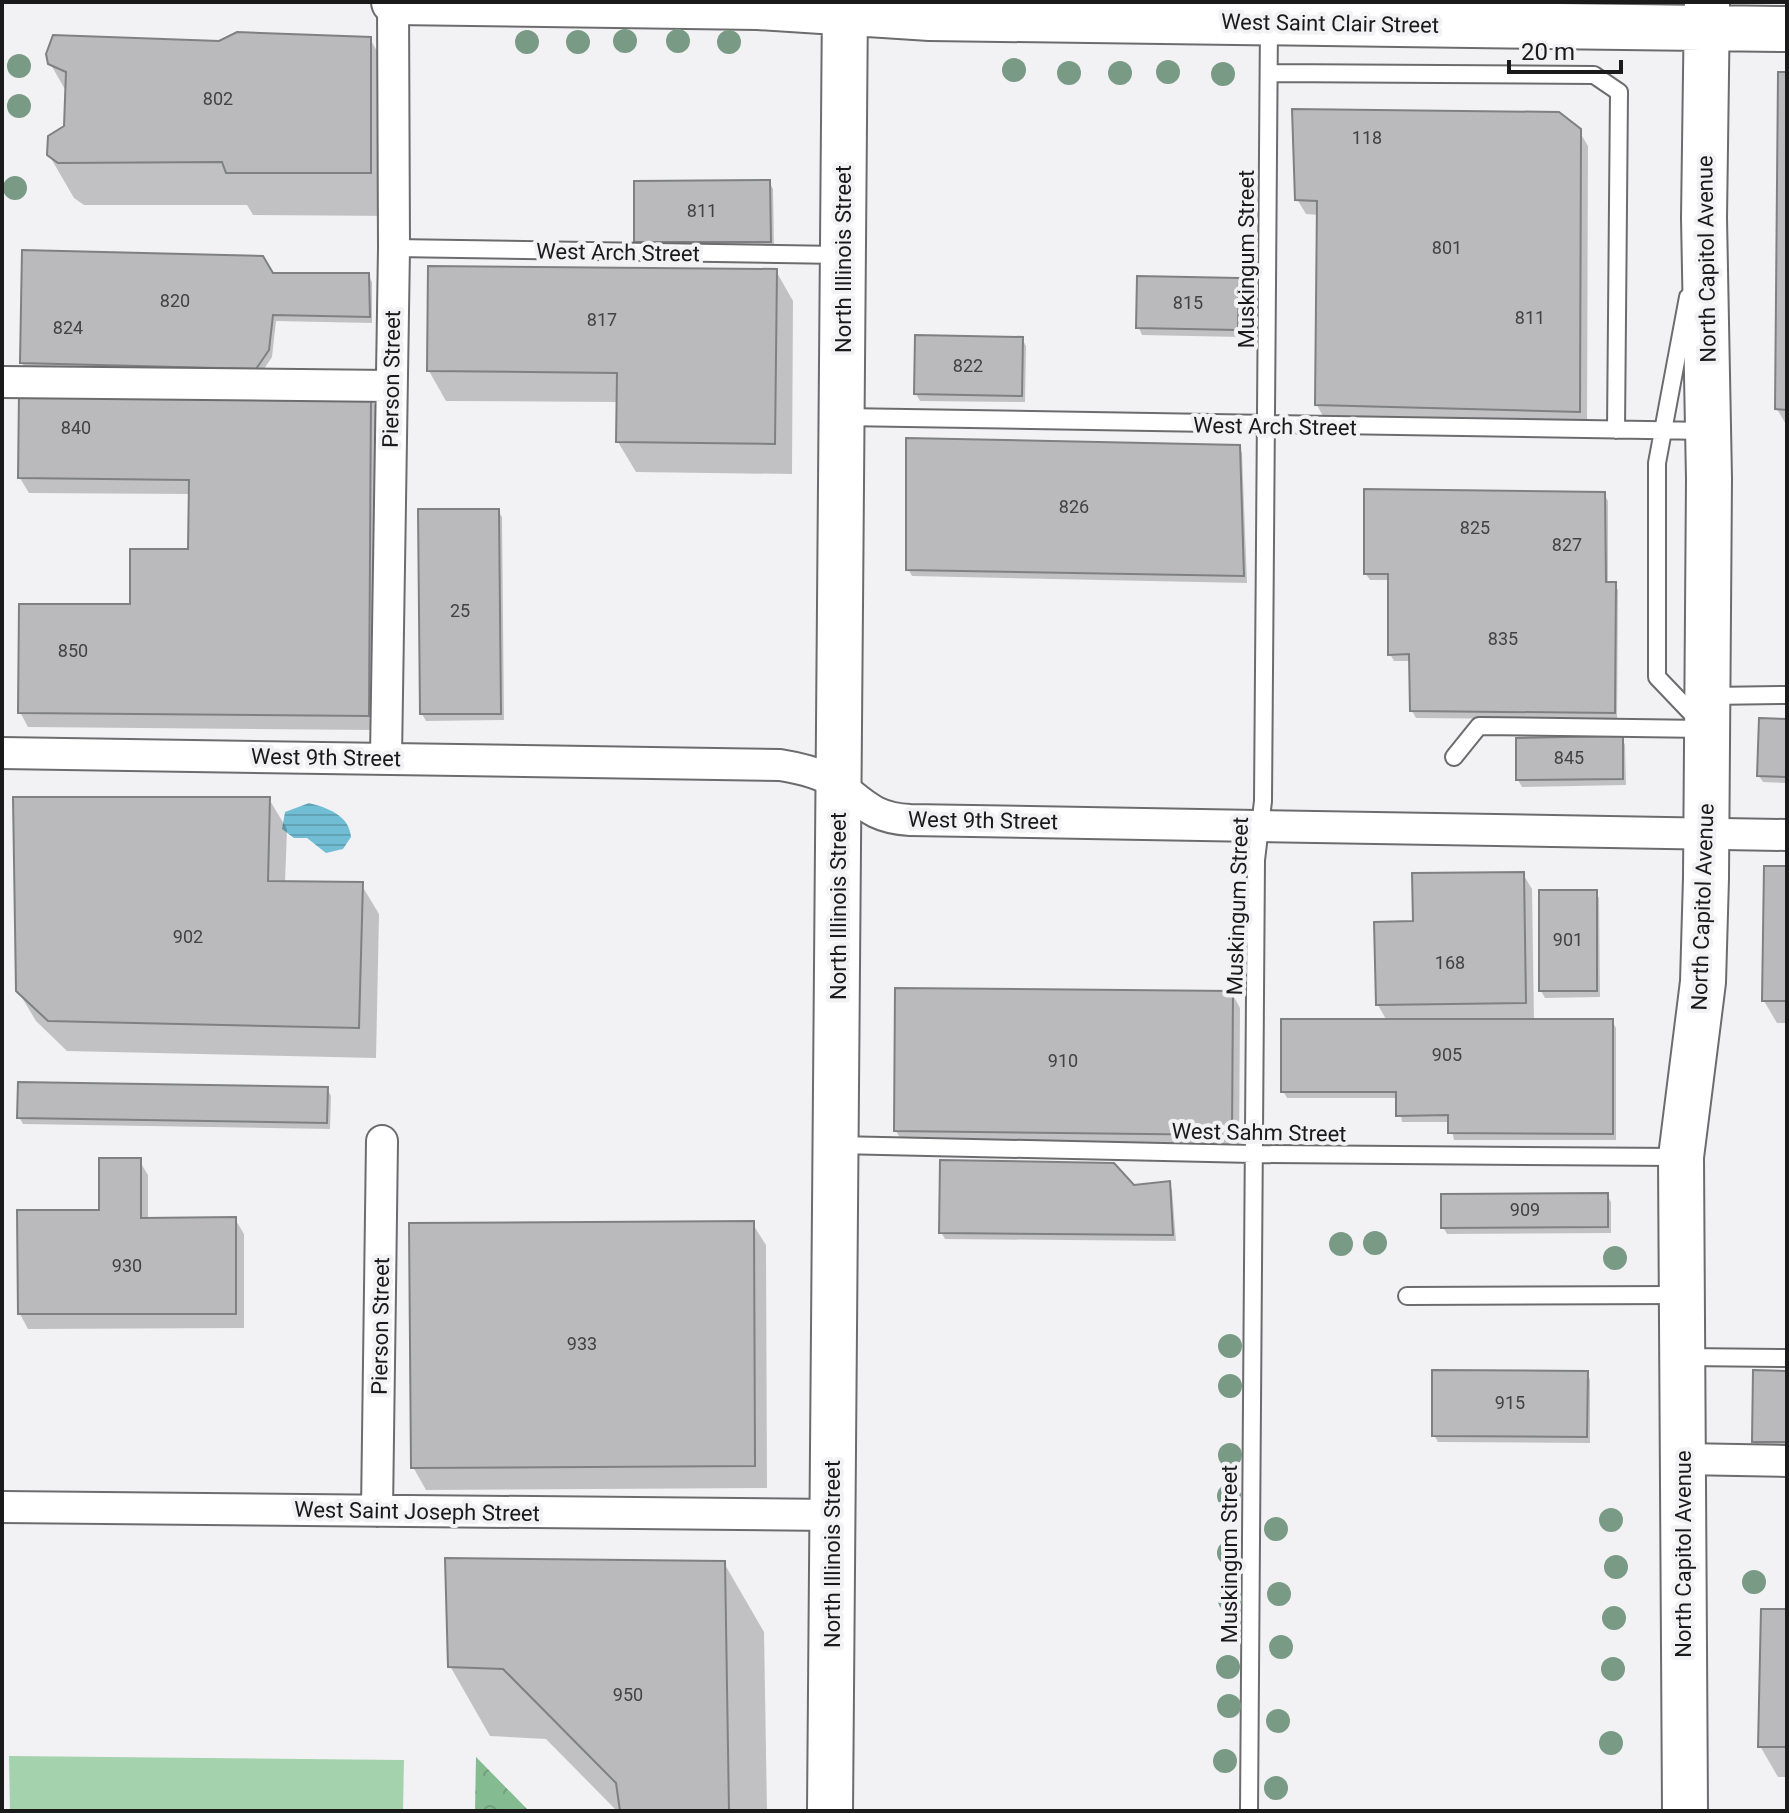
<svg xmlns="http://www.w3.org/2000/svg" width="1789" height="1813" font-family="Roboto,sans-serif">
<defs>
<pattern id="forest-crowns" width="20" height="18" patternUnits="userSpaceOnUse" patternTransform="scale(2)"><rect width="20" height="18" fill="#85bb91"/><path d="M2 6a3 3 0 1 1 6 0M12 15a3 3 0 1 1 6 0" fill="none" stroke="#72a07c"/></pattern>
<pattern id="water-rules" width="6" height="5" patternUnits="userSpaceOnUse" patternTransform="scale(2)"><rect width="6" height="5" fill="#71bed4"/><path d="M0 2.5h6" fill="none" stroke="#61a3b5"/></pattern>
</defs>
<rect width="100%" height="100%" fill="#f2f2f4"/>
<!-- grass -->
<path fill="#a3d2ad" d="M9,1756L404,1760L403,1811H10Z"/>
<!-- forest -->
<path fill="url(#forest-crowns)" d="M476,1757L529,1811H475Z"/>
<!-- water -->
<path fill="url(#water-rules)" d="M309,803C328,808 349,815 351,837L343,849L326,853L307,838H294L282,829L285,812Z"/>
<!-- shadow -->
<path fill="#0003" d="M1314,2H1630V7Z
M370,39L395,82V216L253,215L247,205H84L74,198L49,155L66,128L67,93L50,63L219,43Z
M1787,74V426L1777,409Z
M1579,131L1588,146L1587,426L1325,420L1317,405L1319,215L1306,214L1297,199Z
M769,182L773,189L774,248H640L636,242Z
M776,271L793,301L792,474L636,472L618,442L619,402L446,401L429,371Z
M272,275H368L372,282V323L276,321L272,357L260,375L26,370L22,363Z
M1238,280L1241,287V337L1142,335L1139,328Z
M1022,339L1026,346L1025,402L920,401L916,394Z
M370,397L379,412L376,730L28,727L20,712L190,551L191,494L29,493L20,478Z
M1239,447L1242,453L1247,583L912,576L908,569Z
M1604,494L1608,501V584H1615L1618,590L1617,720L1416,718L1412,711L1411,661H1394L1390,654V580H1370L1366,574Z
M498,511L502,517L504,720L426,721L422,714Z
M1787,721V783L1763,782L1759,776Z
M1622,738L1625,745L1626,785L1522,787L1518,780Z
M269,799L287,829L285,883L361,884L379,914L376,1058L67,1051L36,1021L18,991Z
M1787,868V1023H1777L1764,1001Z
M1523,874L1532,889L1534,1021H1612L1616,1028V1140H1454L1450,1122H1402L1398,1098H1287L1283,1091L1387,1021L1378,1005L1415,923Z
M1595,892L1599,898L1600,997L1545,998L1541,991Z
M1232,993L1240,1008L1239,1150L905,1146L896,1131Z
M327,1089L331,1096L330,1129L23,1124L19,1117Z
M139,1160L148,1175V1220L235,1219L244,1234V1328L28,1329L20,1314Z
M1169,1183L1172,1190L1176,1241L945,1239L941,1232Z
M1607,1195L1611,1202V1233L1447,1234L1443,1227Z
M752,1223L766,1245L767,1488L426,1490L413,1467Z
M1587,1373L1590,1380V1443L1438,1442L1434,1435Z
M1787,1373V1457L1762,1456L1754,1441Z
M724,1563L764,1632L767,1811H617L546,1739L490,1736L450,1666Z
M1787,1611V1777H1778L1760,1746Z"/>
<!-- building -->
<path fill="#bababc" stroke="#7f8081" stroke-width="2" d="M237,32L371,37V173H226L222,162L58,163L47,155L48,136L64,126L66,72L48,64L46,54L53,35L219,41Z
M1778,72H1787V410L1775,409Z
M1292,109L1559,112L1581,129L1580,412L1315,405L1317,201L1295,200Z
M770,180L771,242H634V181Z
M22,250L263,256L273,273H369L370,317L273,315L269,350L256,369L20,363Z
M428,266L777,269L775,444L616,442L617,373L427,371Z
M1137,276L1239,278L1238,330L1136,328Z
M915,335L1023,337L1022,396L914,394Z
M19,392L371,395L369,716L18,713L19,604H130V549H188L189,480L18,478Z
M906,438L1240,445L1244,576L906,570Z
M1364,489L1605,492L1606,582H1616L1615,713L1410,711L1409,654L1388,655V574H1364Z
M418,509H499L501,714H420Z
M1759,718L1787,719V777L1757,776Z
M1623,736V779L1516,780V738Z
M13,797H270L268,881L363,882L359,1028L48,1021L16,991Z
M1764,866H1787V1001H1762Z
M1524,872L1526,1003L1376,1005L1374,922L1413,921L1412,873Z
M1539,890H1597V991H1539Z
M895,988L1233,991L1232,1135L894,1131Z
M1281,1019H1613V1134L1448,1133V1115L1396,1116V1092H1281Z
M18,1082L328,1087L327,1123L17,1118Z
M99,1158H141V1218L236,1217V1314H18L17,1210H99Z
M940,1160L1114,1163L1134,1185L1170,1181L1173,1235L939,1233Z
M1608,1193V1227L1441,1228V1194Z
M754,1221L755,1466L411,1468L409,1223Z
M1432,1370L1588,1371L1587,1437L1432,1436Z
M1753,1370L1787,1371V1442H1752Z
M445,1558L725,1561L729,1811H620L616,1783L503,1669L448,1667Z
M1761,1609H1787V1747H1758Z"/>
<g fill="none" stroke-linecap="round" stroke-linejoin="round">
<!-- lane casing -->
<g stroke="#6c6c6e" stroke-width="20">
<path id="lane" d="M1269,73L1594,75L1619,92L1616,430
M394,248L840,255
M1688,297L1657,463V677L1700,722
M843,417L1708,431
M1709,696L1787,695
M1454,757L1479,726L1705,729
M837,1145L1254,1154L1678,1157
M1407,1296L1681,1295
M1685,1357L1787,1358
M1249,1811L1256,860L1263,801L1269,24"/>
</g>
<!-- street casing -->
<g stroke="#6c6c6e" stroke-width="34">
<path id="street" d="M2,382L390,386
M2,753L780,765C799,768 822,773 839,785C865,805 874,818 910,820L1787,835
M386,757L394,248L393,2
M1682,1459L1787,1461
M2,1507L833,1515
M377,1511L382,1141"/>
</g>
<!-- secondary casing -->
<g stroke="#6c6c6e" stroke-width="48">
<path id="secondary" d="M394,2L758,7L930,18L1787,29
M830,1811L845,2
M1685,1811L1681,1157L1703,982L1706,878L1709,479L1704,218L1707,2"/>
</g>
<!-- lane -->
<use href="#lane" stroke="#fff" stroke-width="16"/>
<!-- street -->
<use href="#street" stroke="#fff" stroke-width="30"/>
<!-- secondary -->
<use href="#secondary" stroke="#fff" stroke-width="44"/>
</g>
<!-- trees -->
<g fill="#799a85">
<circle cx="625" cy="41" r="12"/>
<circle cx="678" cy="41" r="12"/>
<circle cx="527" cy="42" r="12"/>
<circle cx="578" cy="42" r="12"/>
<circle cx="729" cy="42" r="12"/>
<circle cx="19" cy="66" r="12"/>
<circle cx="1014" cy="70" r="12"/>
<circle cx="1168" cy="72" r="12"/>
<circle cx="1069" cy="73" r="12"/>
<circle cx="1120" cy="73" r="12"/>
<circle cx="1223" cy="74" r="12"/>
<circle cx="19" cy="106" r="12"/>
<circle cx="15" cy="188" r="12"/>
<circle cx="1375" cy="1243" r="12"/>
<circle cx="1341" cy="1244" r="12"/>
<circle cx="1615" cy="1258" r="12"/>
<circle cx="1230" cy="1346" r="12"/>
<circle cx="1230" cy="1386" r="12"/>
<circle cx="1230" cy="1455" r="12"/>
<circle cx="1229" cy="1496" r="12"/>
<circle cx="1611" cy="1520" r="12"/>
<circle cx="1276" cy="1529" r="12"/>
<circle cx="1229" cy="1553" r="12"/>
<circle cx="1616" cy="1567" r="12"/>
<circle cx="1754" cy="1582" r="12"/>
<circle cx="1279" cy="1594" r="12"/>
<circle cx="1230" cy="1600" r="12"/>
<circle cx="1614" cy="1618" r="12"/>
<circle cx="1281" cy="1647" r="12"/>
<circle cx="1228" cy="1667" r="12"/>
<circle cx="1613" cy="1669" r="12"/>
<circle cx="1229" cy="1706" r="12"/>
<circle cx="1278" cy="1721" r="12"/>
<circle cx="1611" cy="1743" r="12"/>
<circle cx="1225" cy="1761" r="12"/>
<circle cx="1276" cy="1788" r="12"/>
</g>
<g text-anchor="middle" stroke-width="8" stroke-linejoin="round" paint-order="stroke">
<!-- number labels -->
<g font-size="18" fill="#424243">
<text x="218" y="105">802</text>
<text x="1367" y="144">118</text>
<text x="702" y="217">811</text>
<text x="1447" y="254">801</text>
<text x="175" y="307">820</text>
<text x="1188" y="309">815</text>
<text x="1530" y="324">811</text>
<text x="602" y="326">817</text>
<text x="68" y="334">824</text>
<text x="968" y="372">822</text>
<text x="76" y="434">840</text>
<text x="1074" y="513">826</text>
<text x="1475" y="534">825</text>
<text x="1567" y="551">827</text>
<text x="460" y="617">25</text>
<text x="1503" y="645">835</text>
<text x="73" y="657">850</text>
<text x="1569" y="764">845</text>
<text x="188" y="943">902</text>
<text x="1568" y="946">901</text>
<text x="1450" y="969">168</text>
<text x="1447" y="1061">905</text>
<text x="1063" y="1067">910</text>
<text x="1525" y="1216">909</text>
<text x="127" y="1272">930</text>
<text x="582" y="1350">933</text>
<text x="1510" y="1409">915</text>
<text x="628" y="1701">950</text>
</g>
<!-- street labels -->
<g font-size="22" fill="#1a1a1b" stroke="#f2f2f4">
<text transform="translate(1330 23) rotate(1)" y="8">West Saint Clair Street</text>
<text transform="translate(618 252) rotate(1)" y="8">West Arch Street</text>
<text transform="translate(843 259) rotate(-90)" y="8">North Illinois Street</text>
<text transform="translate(1246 259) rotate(-90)" y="8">Muskingum Street</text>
<text transform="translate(1706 259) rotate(-91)" y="8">North Capitol Avenue</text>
<text transform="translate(391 379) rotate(-89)" y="8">Pierson Street</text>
<text transform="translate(1275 426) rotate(1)" y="8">West Arch Street</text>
<text transform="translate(326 757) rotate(1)" y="8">West 9th Street</text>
<text transform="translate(983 820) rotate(1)" y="8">West 9th Street</text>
<text transform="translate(838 906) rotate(-90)" y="8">North Illinois Street</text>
<text transform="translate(1237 906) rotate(-88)" y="8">Muskingum Street</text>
<text transform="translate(1702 907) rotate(-88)" y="8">North Capitol Avenue</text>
<text transform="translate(1259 1132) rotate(1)" y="8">West Sahm Street</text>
<text transform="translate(380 1326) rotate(-89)" y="8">Pierson Street</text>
<text transform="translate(417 1511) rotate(1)" y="8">West Saint Joseph Street</text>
<text transform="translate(832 1554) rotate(-90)" y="8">North Illinois Street</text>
<text transform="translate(1229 1554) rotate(-90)" y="8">Muskingum Street</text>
<text transform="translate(1683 1554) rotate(-90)" y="8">North Capitol Avenue</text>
</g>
</g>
<!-- border -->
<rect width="1789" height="1813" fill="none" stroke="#1a1a1b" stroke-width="8"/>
<!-- scale -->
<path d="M1509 60v12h112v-12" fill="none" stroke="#1a1a1b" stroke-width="4"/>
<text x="1521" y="60" font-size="24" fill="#1a1a1b" stroke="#f2f2f4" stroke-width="6" paint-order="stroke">20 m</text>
</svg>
